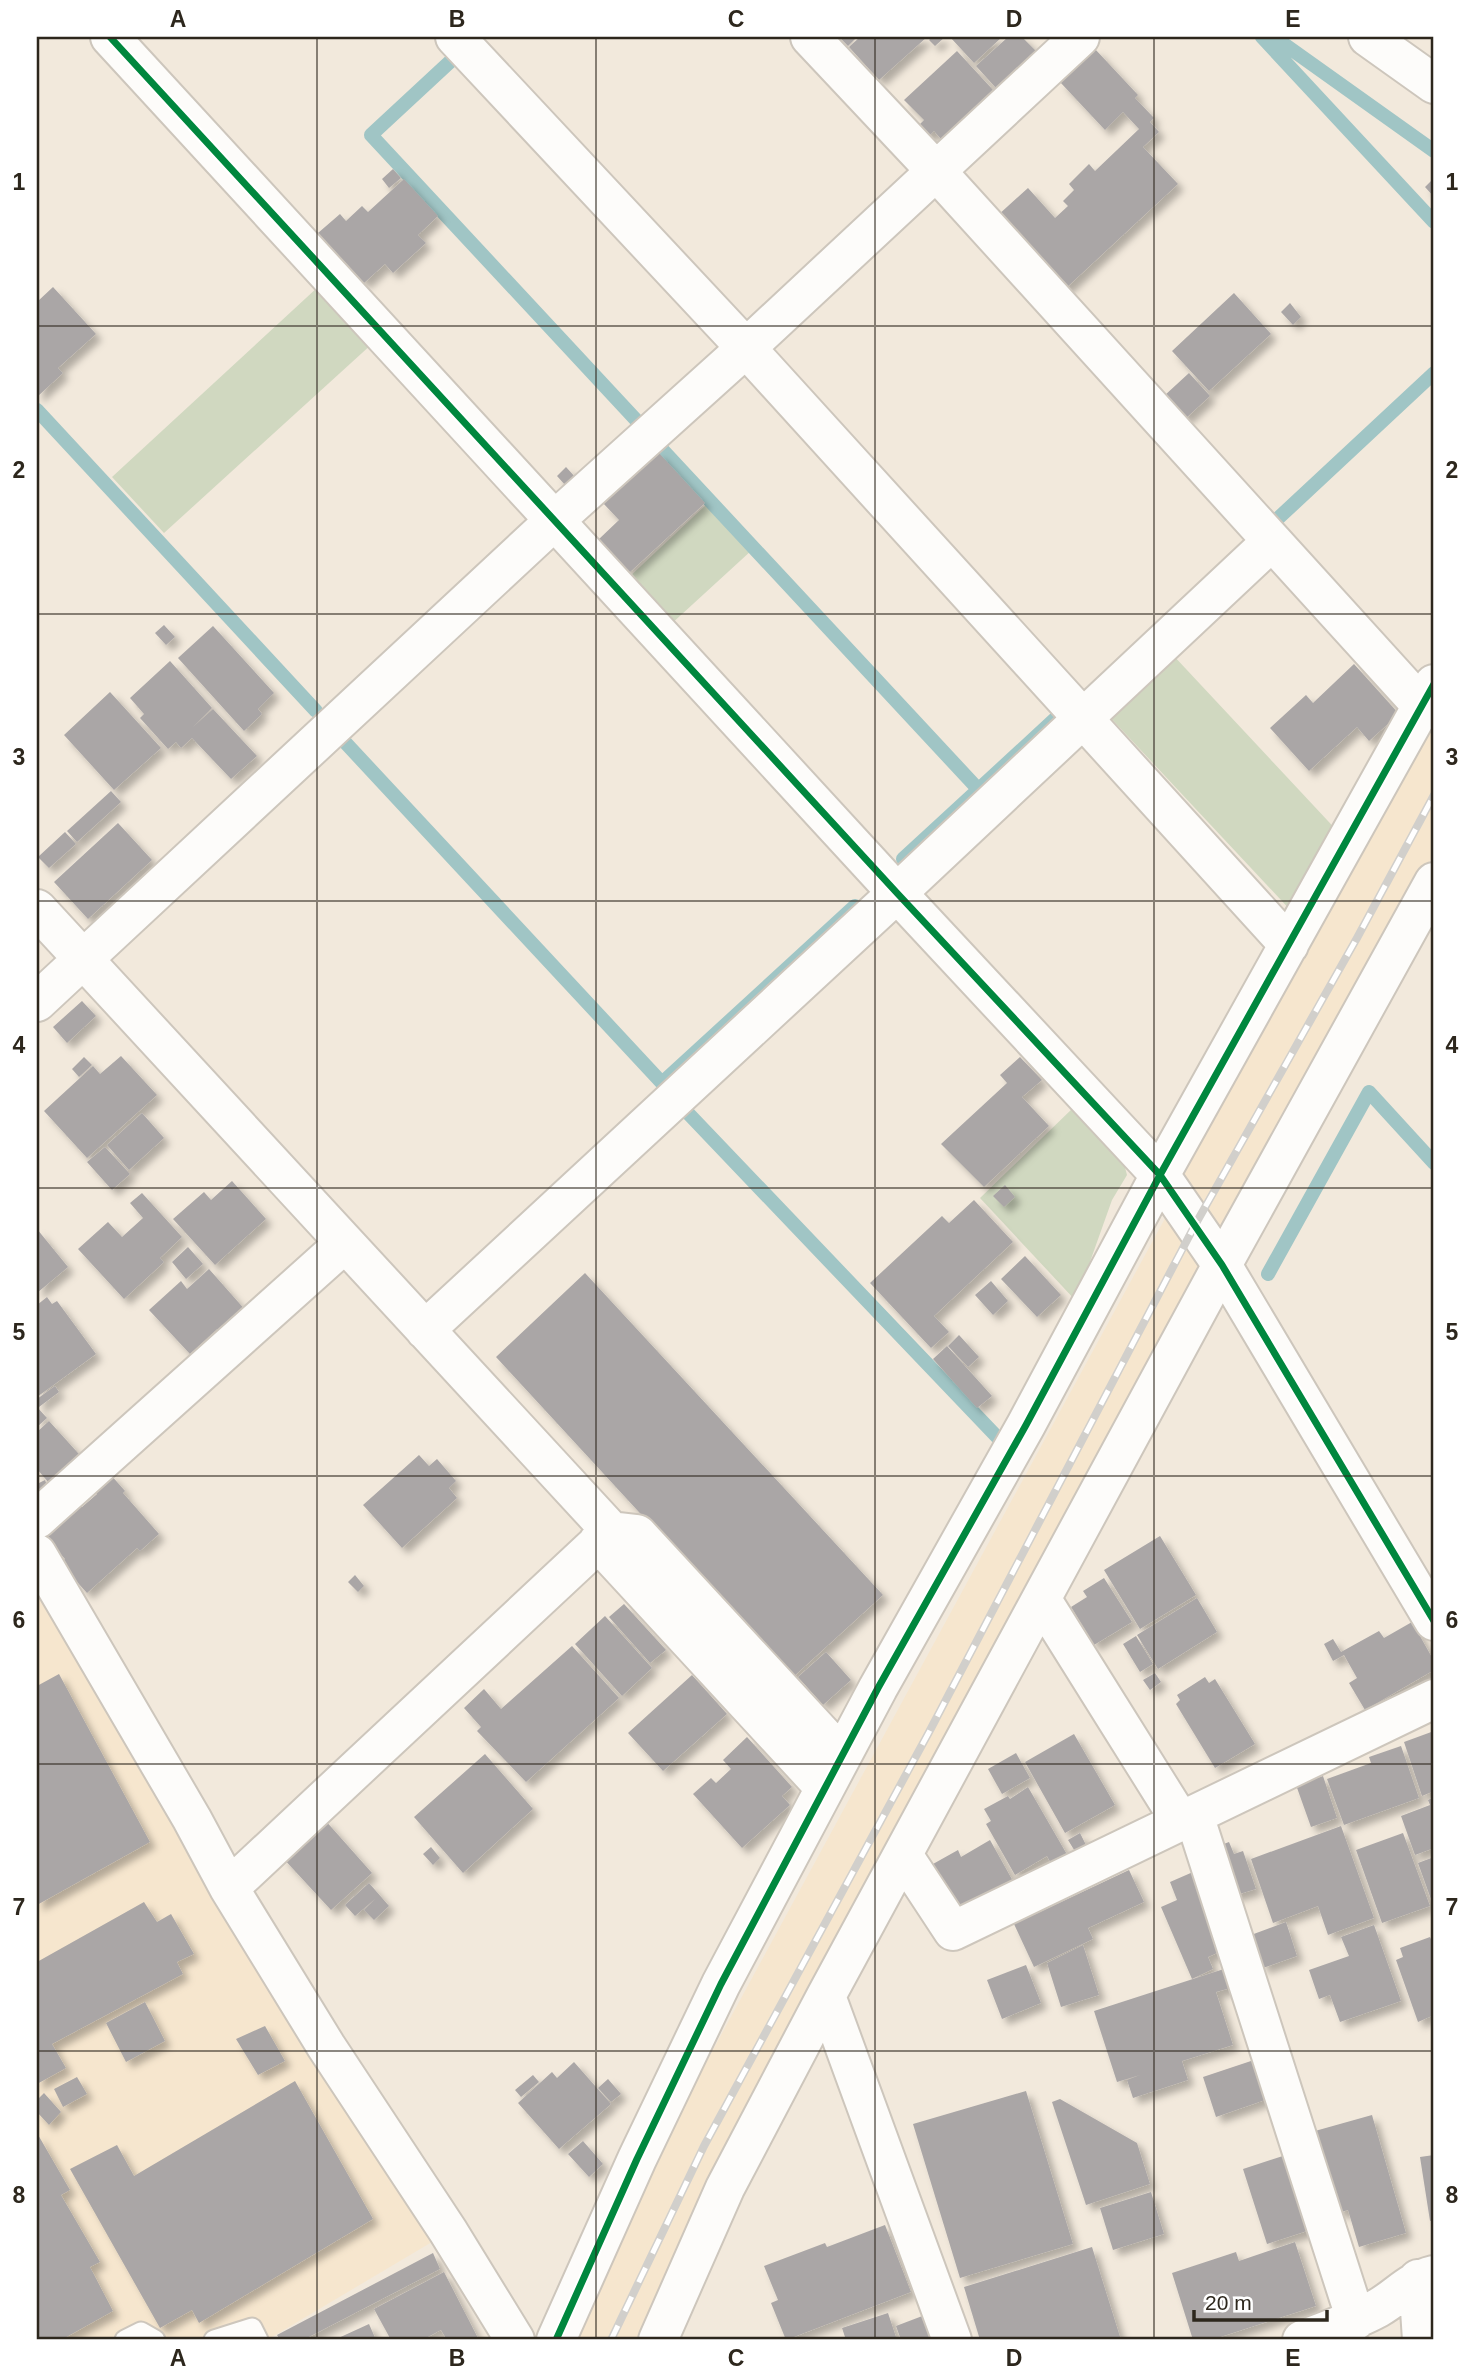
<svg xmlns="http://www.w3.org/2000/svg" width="1471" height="2377" font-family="Arial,sans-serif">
<defs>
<filter id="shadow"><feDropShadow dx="6" dy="6" stdDeviation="3.5" flood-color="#0004"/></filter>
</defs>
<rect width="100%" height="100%" fill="#f2e9dc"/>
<!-- built -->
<path fill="#f6e6ce" d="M1434,716V853L1223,1241L1183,1176Z
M1169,1211L1207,1268L642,2340H578L683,2105Z
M37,1593L260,1971L432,2242L272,2337L274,2340H37Z"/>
<!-- green -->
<path fill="#d0d8c0" d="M319,286L373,343L164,533L112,477Z
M708,503L752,550L669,626L626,580Z
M1172,654L1342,836L1294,914L1107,714Z
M1075,1106L1122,1156L1127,1175L1112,1200L1076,1301L980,1198Z"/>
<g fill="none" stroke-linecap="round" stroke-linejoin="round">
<!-- stream -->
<path stroke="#a0c5c5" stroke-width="14" d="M1262,37L1434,222
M1274,37L1434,151
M454,58L371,135L637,421
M37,410L316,711
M658,445L978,789
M1272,524L1434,373
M342,739L662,1083L855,906
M903,859L1055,719
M685,1110L999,1439
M1268,1274L1369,1092L1434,1163"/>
</g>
<!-- building -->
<path fill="#aaa6a6" filter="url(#shadow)" d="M839,37H857L848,46Z
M860,37H927L879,80L849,47Z
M932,37H945L935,46L929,40Z
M950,37H1002L974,63Z
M1008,37H1022L1036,51L996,88L976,66Z
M1095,49L1138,95L1135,98L1154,118L1150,122L1159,132L1143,147L1178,184L1065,289L997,216L1028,188L1055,218L1068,206L1063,201L1074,190L1069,184L1089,164L1095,171L1139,129L1123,112L1105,130L1060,82Z
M957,51L993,90L941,139L934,131L928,137L918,126L924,120L904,100Z
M393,169L401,178L389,188L382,179Z
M1434,178V197L1425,187Z
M404,179L438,216L418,235L426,243L393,273L385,264L364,283L318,233L340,214L346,221L362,206L368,212Z
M53,287L96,334L58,368L63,373L37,397V302Z
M1234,293L1271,334L1209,391L1172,351Z
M1290,303L1301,317L1293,325L1281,312Z
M1189,373L1210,396L1185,419L1164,396Z
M658,452L705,503L629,573L598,540L619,520L603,503Z
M566,467L576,478L566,486L557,476Z
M164,625L175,637L166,645L155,633Z
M213,626L274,693L258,709L262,714L244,731L178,658Z
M170,661L212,708L193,727L213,709L257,756L231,779L192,738L181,748L176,742L168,749L140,718L144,714L130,698Z
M1354,664L1399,714L1369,741L1357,727L1309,771L1270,728L1306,695L1313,703Z
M110,692L161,748L114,790L64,735Z
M111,791L121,802L77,842L67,831Z
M118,823L152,860L88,919L54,882Z
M65,832L76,844L49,868L38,857Z
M82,1001L96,1016L67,1043L53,1027Z
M121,1056L157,1095L87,1158L44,1111L93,1066L100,1074Z
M84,1057L92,1065L79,1077L72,1069Z
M1020,1057L1042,1080L1022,1097L1049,1126L984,1187L941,1144L1007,1083L1000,1075Z
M142,1113L164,1138L129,1170L107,1145Z
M105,1147L130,1174L112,1190L87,1162Z
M232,1181L266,1219L215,1265L173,1219L204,1192L211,1200Z
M1005,1185L1015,1197L1004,1207L993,1196Z
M142,1193L182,1237L160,1258L164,1262L124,1299L78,1249L108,1222L122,1237L143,1218L130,1203Z
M974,1200L1013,1242L934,1316L949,1332L931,1348L870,1283L942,1216L949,1223Z
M37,1229L68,1267L37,1293Z
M188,1247L203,1264L186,1279L172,1262Z
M1025,1256L1061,1295L1037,1317L1001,1279Z
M209,1269L247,1312L222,1334L217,1329L190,1354L149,1310L181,1281L187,1289Z
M585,1273L883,1595L792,1678L496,1357Z
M991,1281L1008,1301L993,1315L975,1295Z
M47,1297L52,1304L57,1301L96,1354L37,1397V1305Z
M959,1335L979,1357L968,1367L948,1346Z
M947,1346L992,1396L977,1408L933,1359Z
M55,1386L59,1392L39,1407L37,1399Z
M37,1407L47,1418L37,1427Z
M49,1421L87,1463L56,1491L37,1469V1432Z
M419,1455L429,1466L437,1459L456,1481L449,1488L457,1498L402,1548L363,1505Z
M110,1474L125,1491L123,1493L159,1534L140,1551L137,1548L87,1593L60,1563L65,1559L42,1534L77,1502L82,1507L97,1494L93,1489Z
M45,1480L51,1496L37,1501V1484Z
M1160,1536L1196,1595L1140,1629L1104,1570Z
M355,1575L364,1586L358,1592L348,1582Z
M1104,1578L1132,1622L1094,1645L1071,1607L1087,1597L1083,1591Z
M1197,1598L1217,1632L1158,1669L1137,1635Z
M624,1604L666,1650L650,1663L609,1617Z
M605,1616L652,1668L622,1696L575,1644Z
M1412,1622L1434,1661V1670L1365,1710L1349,1683L1357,1678L1344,1655L1333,1661L1324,1644L1333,1639L1341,1652L1379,1631L1384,1638Z
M1136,1636L1153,1664L1140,1672L1123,1644Z
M572,1646L619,1698L526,1782L477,1731L481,1727L464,1708L484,1689L501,1709Z
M826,1652L851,1680L823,1705L798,1677Z
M1155,1673L1161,1682L1150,1690L1143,1680Z
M59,1674L150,1842L37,1905V1686Z
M692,1675L727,1714L663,1771L628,1733Z
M1205,1677L1209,1683L1215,1679L1255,1744L1215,1768L1176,1704L1180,1700L1177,1695Z
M1434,1731V1791L1422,1796L1404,1742Z
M1074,1734L1115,1805L1065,1833L1025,1762Z
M747,1737L792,1787L782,1796L790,1805L742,1848L693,1794L711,1778L716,1783L731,1769L723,1760Z
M1401,1746L1419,1798L1344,1825L1327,1779L1371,1763L1369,1757Z
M1016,1753L1030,1778L1002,1794L988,1769Z
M485,1754L533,1809L463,1873L414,1817Z
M1323,1776L1337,1818L1311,1827L1296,1785Z
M1028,1787L1069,1858L1053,1867L1047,1856L1015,1875L986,1824L991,1821L984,1809L1008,1796L1010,1799Z
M1434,1797V1848L1415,1855L1401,1816L1430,1805L1428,1800Z
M324,1819L372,1873L331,1910L282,1857Z
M1341,1826L1374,1918L1328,1935L1318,1906L1273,1923L1251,1859Z
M1080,1833L1087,1847L1076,1853L1068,1840Z
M1403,1833L1430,1906L1382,1923L1356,1850Z
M990,1840L1014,1883L961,1913L933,1864L958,1850L961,1857Z
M1229,1842L1234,1854L1243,1851L1256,1889L1233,1896L1216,1847Z
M431,1847L440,1858L433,1865L423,1854Z
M1434,1857V1902H1432L1418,1863Z
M1129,1870L1144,1902L1088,1928L1093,1939L1034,1967L1014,1924Z
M1193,1872L1226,1949L1208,1957L1213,1969L1192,1979L1161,1907L1177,1900L1170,1882Z
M369,1883L389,1906L374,1920L364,1910L375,1899L355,1916L345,1905Z
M144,1902L157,1922L171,1914L194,1954L177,1962L183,1974L52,2044L66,2068L37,2084V1962Z
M1286,1922L1297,1956L1263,1968L1251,1935Z
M1374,1925L1401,2001L1340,2022L1330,1995L1319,1999L1309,1970L1349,1956L1341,1937Z
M1430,1937L1434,1946V2015L1418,2022L1396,1960L1403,1957L1400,1948Z
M1083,1945L1099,1995L1061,2007L1047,1963Z
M1026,1965L1041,2003L1002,2019L987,1980Z
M1227,1968L1234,1987L1216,1992L1233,2045L1182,2061L1188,2080L1133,2098L1127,2080L1140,2075L1117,2082L1094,2011Z
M145,2002L165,2041L126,2062L106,2023Z
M265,2026L285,2061L258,2075L236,2039Z
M1263,2057L1273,2088L1262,2091L1265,2100L1216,2117L1203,2077Z
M574,2062L611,2104L559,2149L518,2103L552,2072L557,2078Z
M533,2075L539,2082L521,2097L515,2090Z
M77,2077L87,2094L63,2107L54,2089Z
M608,2079L621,2094L611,2102L598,2088Z
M295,2081L373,2219L199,2323L192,2310L160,2328L70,2169L117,2145L134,2176Z
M1026,2091L1073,2244L960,2278L913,2124Z
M44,2093L61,2112L49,2125L37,2112V2100Z
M1060,2099L1137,2143L1150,2184L1086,2205L1052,2102Z
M1372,2115L1406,2233L1359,2247L1348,2210L1338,2213L1315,2131Z
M37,2133L70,2190L61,2195L100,2262L90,2267L113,2311L61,2340H37V2215L39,2213L37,2209Z
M583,2141L603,2164L589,2177L568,2154Z
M1289,2154L1313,2229L1267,2244L1243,2169Z
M1434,2155V2220L1430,2221L1420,2157Z
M1151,2192L1164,2234L1113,2250L1100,2208Z
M885,2225L911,2292L786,2340L771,2303L778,2300L764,2266L825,2243L827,2247Z
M1295,2242L1316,2306L1211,2340H1193L1172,2273L1236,2252L1239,2261Z
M1092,2247L1121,2340H980L964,2287Z
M433,2253L440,2269L303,2340H280L277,2335Z
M444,2272L479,2340H447L441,2330L422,2340H391L374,2309Z
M888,2313L897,2340H846L842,2328Z
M925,2315L934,2340H901L896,2326Z
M369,2324L376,2340H334Z"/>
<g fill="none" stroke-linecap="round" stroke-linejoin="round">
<!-- service casing -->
<g stroke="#cdc6bc" stroke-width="23">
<path id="service" d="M125,2340L141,2332L155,2340
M214,2340L252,2328L258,2340"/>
</g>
<!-- minor casing -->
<g stroke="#cdc6bc" stroke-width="42">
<path id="minor" d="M110,37L897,893L1160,1175L1222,1265L1434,1621
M455,37L746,348L1289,945
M810,37L936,171L1422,706
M1368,37L1434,84
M37,909L611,1531L637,1534L842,1756
M37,1002L554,521L746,348L1080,37
M425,1330L897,893L1272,541
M37,1519L345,1243
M598,1542L825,1788
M37,1554L192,1819L229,1888L326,2046L448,2231L515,2340
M1042,1600L1181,1822
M1194,1815L1356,2320
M903,1855L953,1931L1434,1699
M229,1888L611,1531
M826,1996L952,2340
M1418,2279L1422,2340
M556,2340L637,2159L721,1984L825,1788L878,1688L1026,1425L1160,1175L1434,684
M658,2340L725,2188L826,1996L1222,1265L1434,882
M1302,2340C1328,2330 1354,2321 1378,2308C1399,2296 1409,2281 1434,2275"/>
</g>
<!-- service -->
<use href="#service" stroke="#fdfcfa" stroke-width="19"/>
<!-- minor -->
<use href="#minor" stroke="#fdfcfa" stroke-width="38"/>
<!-- rail casing -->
<g stroke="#d1cfcb" stroke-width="8">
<path id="rail" d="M611,2340L704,2146L928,1734L1195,1225L1357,938L1434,795"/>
</g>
<!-- rail -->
<use href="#rail" stroke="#fff" stroke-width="5" stroke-dasharray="16" stroke-linecap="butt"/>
<!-- cycleway casing -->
<g stroke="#fff" stroke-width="11">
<path id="cycleway" d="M110,37L897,893L1160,1175L1222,1265L1434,1621
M556,2340L637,2159L721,1984L825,1788L878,1688L1026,1425L1160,1175L1434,684"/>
</g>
<!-- cycleway -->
<use href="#cycleway" stroke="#00873e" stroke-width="7"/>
</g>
<!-- grid -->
<path fill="none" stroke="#2d271d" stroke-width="2" stroke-opacity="0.55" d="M317,37V2340M596,37V2340M875,37V2340M1154,37V2340M37,326H1434M37,614H1434M37,901H1434M37,1188H1434M37,1476H1434M37,1764H1434M37,2051H1434"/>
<!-- border -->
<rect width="1471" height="2377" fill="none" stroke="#ffffff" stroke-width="77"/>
<!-- scale -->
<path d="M1194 2310v10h133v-10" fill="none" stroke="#2d271d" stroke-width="3.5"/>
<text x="1205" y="2310" font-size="21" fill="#2d271d" stroke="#ffffff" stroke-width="5" paint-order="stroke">20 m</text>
<rect x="38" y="38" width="1394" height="2300" fill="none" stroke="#2d271d" stroke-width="2.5"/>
<g font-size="23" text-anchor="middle" font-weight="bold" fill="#2d271d">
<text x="178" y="27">A</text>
<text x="457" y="27">B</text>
<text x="736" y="27">C</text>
<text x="1014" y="27">D</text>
<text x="1293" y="27">E</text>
<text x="19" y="190">1</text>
<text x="1452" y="190">1</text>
<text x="19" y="478">2</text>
<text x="1452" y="478">2</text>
<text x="19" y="765">3</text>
<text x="1452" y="765">3</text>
<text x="19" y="1053">4</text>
<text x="1452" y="1053">4</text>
<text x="19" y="1340">5</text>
<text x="1452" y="1340">5</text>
<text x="19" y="1628">6</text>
<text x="1452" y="1628">6</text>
<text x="19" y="1915">7</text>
<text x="1452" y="1915">7</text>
<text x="19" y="2203">8</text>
<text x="1452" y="2203">8</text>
<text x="178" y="2366">A</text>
<text x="457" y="2366">B</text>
<text x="736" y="2366">C</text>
<text x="1014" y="2366">D</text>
<text x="1293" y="2366">E</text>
</g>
</svg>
